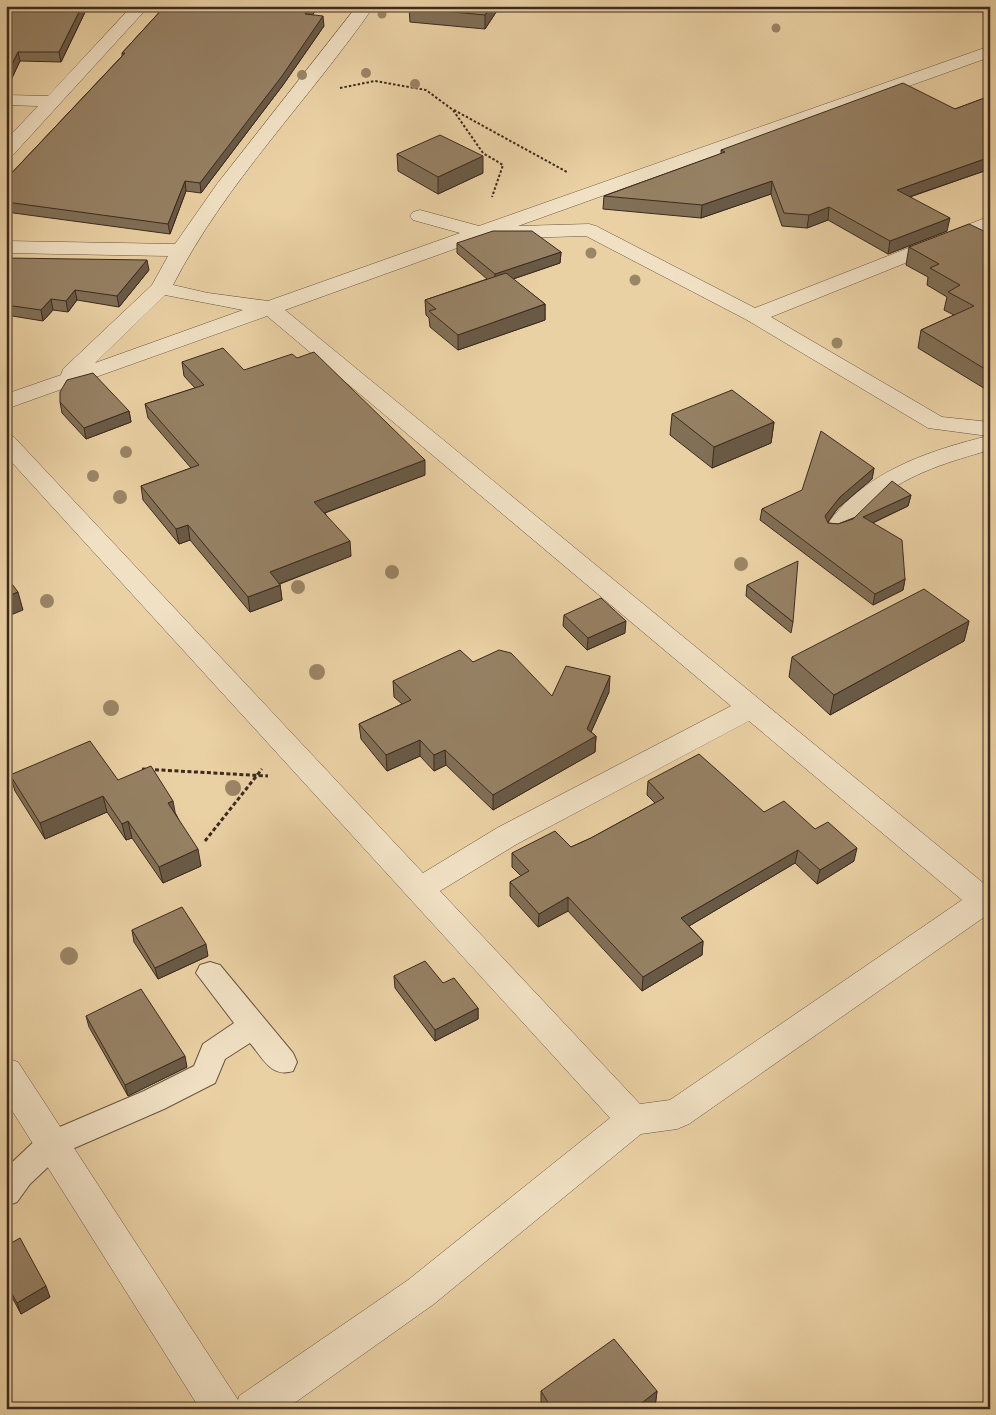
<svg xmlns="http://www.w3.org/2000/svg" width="996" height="1415" font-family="'IM FELL English',serif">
<rect width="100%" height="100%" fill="#ead1a4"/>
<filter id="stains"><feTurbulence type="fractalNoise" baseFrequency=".004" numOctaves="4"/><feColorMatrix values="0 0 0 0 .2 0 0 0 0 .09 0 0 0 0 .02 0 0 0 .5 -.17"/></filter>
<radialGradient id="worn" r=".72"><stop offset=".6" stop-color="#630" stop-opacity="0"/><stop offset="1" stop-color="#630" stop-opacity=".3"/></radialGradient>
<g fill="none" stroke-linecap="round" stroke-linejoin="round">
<!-- service casing -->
<g stroke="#685440" stroke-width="2">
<path id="service" d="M210,962L220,965L293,1053L297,1062L293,1071C271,1078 263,1058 250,1043L225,1059L215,1083L164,1109L63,1153L30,1184L17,1202L6,1206V1168L41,1135L144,1091L194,1066L203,1044L234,1023L196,973L200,965Z"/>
</g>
<!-- minor casing -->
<g stroke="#685440" stroke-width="1">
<path id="minor" d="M132,6H149L13,155L6,156V140L38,106L6,105V95L48,96Z
M357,6H374C309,100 226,182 173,285L208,293L268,301L460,233L413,220L410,216L413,212L420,210L479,226L990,46V57L518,226L589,224L596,226L755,308L990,216V229L771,317L942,417L990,422V450C951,461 910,473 878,499C862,512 851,539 828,533L825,528C861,473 927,451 988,436L928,428L747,320L586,236L482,239L285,310L987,886L990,885V913L689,1124L677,1129L641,1134L434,1304L286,1409H200L6,1101V1058L18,1062L238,1400L239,1396L408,1280L610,1118L6,456V435L14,437L423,873L497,828L731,706L267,316L6,409V394L61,375L63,369L152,285L168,256L6,253V241L175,244L217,184ZM165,295L243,310L95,363ZM749,721L962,900L670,1100L640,1104L440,891L517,844Z"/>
</g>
<!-- path-far1 -->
<path stroke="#3c2a1e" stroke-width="2" stroke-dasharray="2.5 2" stroke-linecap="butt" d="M340,88L375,81L426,90L453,110L483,153L503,165L492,197
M454,110L567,172"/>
<!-- path -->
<path stroke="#3c2a1e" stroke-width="3" stroke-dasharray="4 2.5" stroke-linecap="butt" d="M142,769L268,776
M205,841L262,769"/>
<!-- service -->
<use href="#service" fill="#f1e1c4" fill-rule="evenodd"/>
<!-- minor -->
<use href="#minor" fill="#f1e1c4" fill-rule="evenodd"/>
</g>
<!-- trees -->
<g fill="#9a8566">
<circle cx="382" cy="14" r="4.5"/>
<circle cx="776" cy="28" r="4.5"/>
<circle cx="366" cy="73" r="5"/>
<circle cx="302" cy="75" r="5"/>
<circle cx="415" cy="84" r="5"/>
<circle cx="591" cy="253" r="5.5"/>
<circle cx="635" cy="280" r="5.5"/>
<circle cx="837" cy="343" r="5.5"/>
<circle cx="126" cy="452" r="6"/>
<circle cx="93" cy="476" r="6"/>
<circle cx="120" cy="497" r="7"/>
<circle cx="741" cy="564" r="7"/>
<circle cx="392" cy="572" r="7"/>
<circle cx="298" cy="587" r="7"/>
<circle cx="47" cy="601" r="7"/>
<circle cx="317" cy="672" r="8"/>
<circle cx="111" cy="708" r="8"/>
<circle cx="233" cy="788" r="8"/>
<circle cx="69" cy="956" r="9"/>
</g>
<!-- wall -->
<path fill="#816f56" stroke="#3c2a1e" d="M6,6H88L61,62L20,61L11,80H6Z
M165,6H319L312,15L324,26L283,85L201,193L186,191L170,234L6,212V179L122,56V53Z
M500,6L485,29L410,22L409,8Z
M990,96V169L910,197L947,231L888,254L828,220L807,228L782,226L771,194L701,218L603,209L604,196L721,154V150L955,109Z
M397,154L483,173L438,194L398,171Z
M990,234V389L987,390L918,348L921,330L954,315L944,310L947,297L927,285L928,277L906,265L909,247Z
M457,243L561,252L560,263L513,279L545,304V320L458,350L430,327L429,318L426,315L425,300L487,279L457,253Z
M6,258L149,270L119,307L77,300L68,312L53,310L43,321L6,315Z
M182,362L244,370L425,475L325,513L351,556L280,584L282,600L250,612L190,540L179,544L143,500L141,486L191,468L148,418L145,404L195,388L184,376Z
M60,402L129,411L131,422L86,439L62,413Z
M672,414L774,422L771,443L712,468L670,435Z
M874,468L872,479L838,508L828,522V523L838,524L911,495L908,506L873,523L905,579L903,590L873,605L760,520L762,509Z
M747,585L793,622L791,633L746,596Z
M564,615L625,633L587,650L563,626Z
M969,621L964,641L830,715L789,677L792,657Z
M473,662L552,696L609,692L591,732L596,736L595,752L493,810L446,765L434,771L420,756L387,771L361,739L359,724L402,704L394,697L393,681Z
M10,775L118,780L176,814L201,866L163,883L132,838L126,840L107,812L45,839L15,791Z
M648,781L764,812L815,829L854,861L817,884L795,863L689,926L703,941L702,955L642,991L568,911L538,927L510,896V882L521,876L512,867V853L571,847L591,838L655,803L647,795Z
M132,930L208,956L158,979L134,942Z
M394,976L443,983L478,1008V1019L435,1041L395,988Z
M86,1016L187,1067L128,1096L89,1027Z
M6,1246L50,1297L21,1314L6,1286Z
M541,1391H657L655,1407L653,1409H542L541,1407Z"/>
<!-- shaded-wall -->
<path fill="#695a46" stroke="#3c2a1e" d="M82,6H88L61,62L59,52Z
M311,6H319L306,24L305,14Z
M491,6H500L485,29V15Z
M323,16L324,26L283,85L201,193L200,183Z
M18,52L20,61L11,80L9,70Z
M483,156V173L438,194V177Z
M990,157V169L894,202L897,190Z
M185,181L186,191L170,234L168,224Z
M772,181L771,194L701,218L702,205Z
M829,207L828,220L807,228L809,215Z
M950,218L947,231L888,254L890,241Z
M561,252L560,263L495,285V274Z
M147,260L149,270L119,307L117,296Z
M75,290L77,300L68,312L66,301Z
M51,299L53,310L43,321L41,310Z
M545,304V320L458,350V335Z
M990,378V389L987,390Z
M129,411L131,422L86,439L84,428Z
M774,422L771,443L712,468L714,447Z
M425,460V475L316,516L314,502Z
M874,468L872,479L838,508L824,527L825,516L840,497Z
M911,495L908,506L861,528L863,517Z
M188,525L190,540L179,544L176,529Z
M350,541L351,556L271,587L270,572Z
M905,579L903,590L873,605L875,594Z
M280,585L282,600L250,612L248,597Z
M18,592L23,610L6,617V597Z
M626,621L625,633L587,650L588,638Z
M969,621L964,641L830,715L834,695Z
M610,676L609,692L587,741L596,736L595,752L493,810V795L587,729Z
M420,740V756L387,771L386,755Z
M445,750L446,765L434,771V755Z
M103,796L107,812L45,839L40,823Z
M173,801L176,817L168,803Z
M128,821L132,838L126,840L122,824Z
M857,848L854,861L817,884L820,870Z
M198,849L201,866L163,883L159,867Z
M798,850L795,863L679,932L681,918Z
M568,897V911L538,927L539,914Z
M703,941L702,955L642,991L643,977Z
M206,944L208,956L158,979L155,968Z
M478,1008V1019L435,1041V1030Z
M185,1056L187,1067L128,1096L125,1085Z
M46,1286L50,1297L21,1314L17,1303Z
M657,1391L655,1407L653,1409H634Z"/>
<!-- building -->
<path fill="#968164" stroke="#3c2a1e" d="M6,6H82L59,52H18L9,70H6Z
M165,6H311L305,14L323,16L282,76L200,183L185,181L168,224L6,202V179L125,53H122Z
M410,6H491L485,15L409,8Z
M903,83L955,109L990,96V157L897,190L950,218L890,241L829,207L809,215L784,213L772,181L702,205L604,196L725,152L721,150Z
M440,135L483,156L438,177L397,154Z
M969,224L990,234V372L921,330L974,306L948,292L960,285L930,268L939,264L909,247Z
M493,231H532L561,252L495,274L457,243Z
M6,258L147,260L117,296L75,290L66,301L51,299L41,310L6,305V302L12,295H6V284L10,280L6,279Z
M506,273L545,304L458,335L429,311L436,309L425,300Z
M223,348L244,370L292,354L297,358L314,352L425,460L314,502L350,541L270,572L280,585L248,597L188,525L176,529L141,486L199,465L145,404L204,385L182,362Z
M93,373L129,411L84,428L60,402V392L67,380Z
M732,390L774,422L714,447L672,414Z
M821,431L874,468L840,497L825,516L828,523L838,524L853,519L892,481L911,495L863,517L902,540L905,579L875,594L762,509L802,490Z
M798,561L793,622L747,585Z
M6,576L18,592L6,597Z
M924,589L969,621L834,695L792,657Z
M601,598L626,621L588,638L564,615Z
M460,650L473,662L499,650L511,653L552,696L566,666L610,676L587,729L596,736L493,795L445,750L434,755L420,740L386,755L359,724L411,700L393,681Z
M90,741L118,780L151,766L173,801L168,803L198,849L159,867L128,821L122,824L103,796L40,823L10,775Z
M699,754L764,812L784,801L815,829L828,822L857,848L820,870L798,850L681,918L703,941L643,977L568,897L539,914L510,882L529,871L512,853L555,831L571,847L591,838L664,798L648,781Z
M182,907L206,944L155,968L132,930Z
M425,961L443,983L454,978L478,1008L435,1030L394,976Z
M141,989L185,1056L125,1085L86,1016Z
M20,1238L46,1286L17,1303L6,1283V1246Z
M614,1339L657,1391L634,1409H552L541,1391Z"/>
<!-- margin -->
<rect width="996" height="1415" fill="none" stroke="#ead1a4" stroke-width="25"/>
<rect x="8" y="8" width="981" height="1400" fill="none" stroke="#3c2a1e" stroke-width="2.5"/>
<rect x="12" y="12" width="971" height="1390" fill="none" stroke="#3c2a1e"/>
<rect width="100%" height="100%" filter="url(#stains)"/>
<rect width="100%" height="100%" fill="url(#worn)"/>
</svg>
